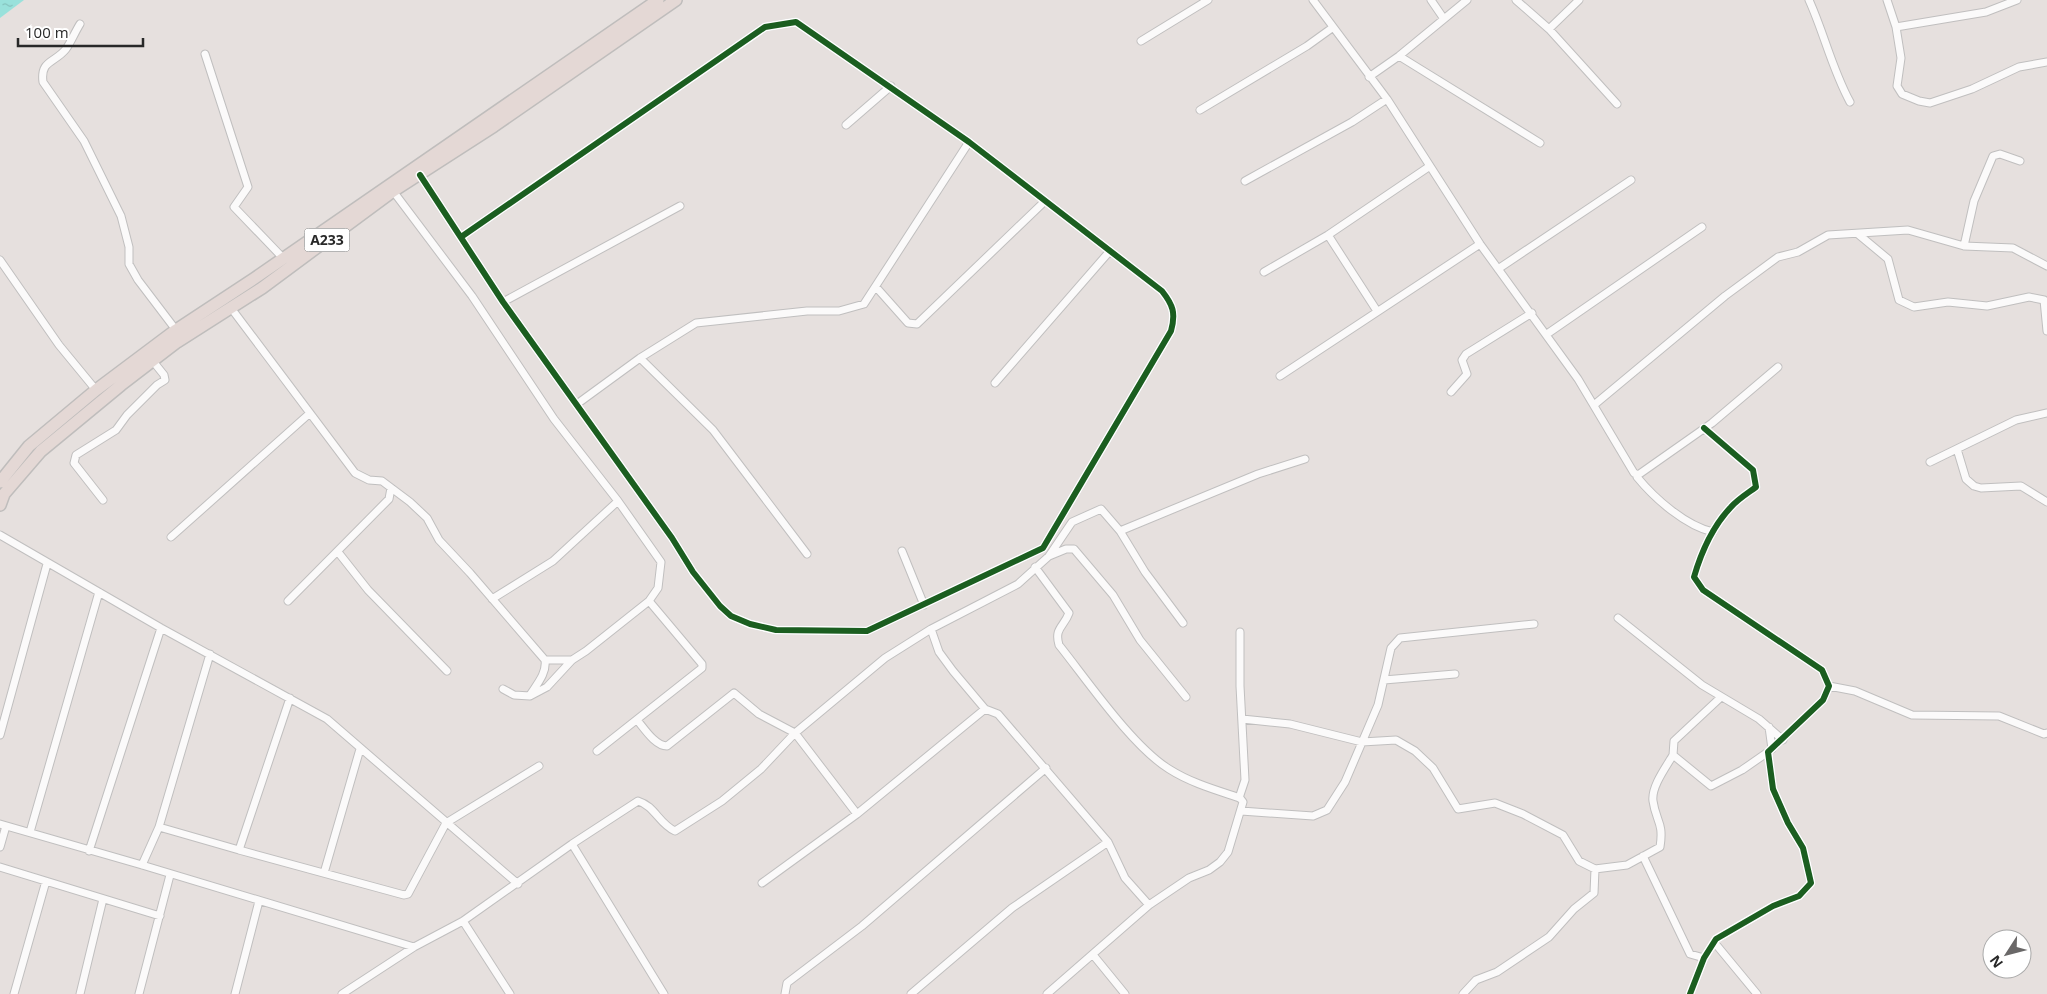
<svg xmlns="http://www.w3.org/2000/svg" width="2047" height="994" font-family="'Open Sans',sans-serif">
<defs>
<pattern id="water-ripples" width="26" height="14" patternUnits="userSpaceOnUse" patternTransform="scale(1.25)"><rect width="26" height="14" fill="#99e1db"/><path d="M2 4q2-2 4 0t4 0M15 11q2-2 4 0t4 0" fill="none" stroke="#84c1bc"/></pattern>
</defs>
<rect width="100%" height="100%" fill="#e6e0de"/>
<!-- water -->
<path fill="url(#water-ripples)" d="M0,0H24L0,18Z"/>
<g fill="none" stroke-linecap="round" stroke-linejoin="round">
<!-- minor casing -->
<g stroke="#c0bfbf" stroke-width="9">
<path id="minor" d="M1313,0L1387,99L1480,244L1578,379L1634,473L1638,475L1712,423L1778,367
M1431,0L1444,19
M1516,0L1549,29L1617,104
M1809,0C1824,33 1832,69 1850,102
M1887,0L1896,27L1901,58L1897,86L1902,94L1919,101L1930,103L1972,89L2019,67L2047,62
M80,24C75,32 71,42 66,49C55,63 40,60 43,82L84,141L121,216L129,247V264L138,280L176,330
M1896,27L1986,12L2017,0
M1549,29L1579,0
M1141,41L1208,0
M205,54L248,187L234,207L283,258
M1399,56L1540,143
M1369,77L1399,56L1467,0
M1200,110L1307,46L1332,28
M846,125L891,86
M420,175L503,302L672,538L693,572L720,606L731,616L750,624L776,630L867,631L1043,548L1171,331C1176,313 1173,305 1162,291L969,142L796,22L765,27L461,237
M1245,181L1352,122L1387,99
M393,191L472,296L554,419L618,501L661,562L658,588L649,601L586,651L572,660L547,687L530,696L514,695L503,689
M1858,234L1888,259L1899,300L1914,307L1948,302L1987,306L2029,297L2044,300L2047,331
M1964,246L1974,201L1993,156L2000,154L2020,161
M0,260L59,345L96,390
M1498,269L1631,180
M1264,272L1328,235
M876,287L908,323L917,324L1044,202
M503,302L680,206
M231,308L355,473L369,480L382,481L410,502L427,518L439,540L470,573L545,660C547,673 537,684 530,695
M1377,311L1328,235L1430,166
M1547,334L1702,227
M640,358L713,430L807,554
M1280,376L1480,244
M995,383L1109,252
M1451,392L1467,374L1462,360L1466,354L1532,313
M577,404L640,358L696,323L807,311H839L864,304L969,142
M1594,405L1725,296L1778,257L1798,252L1828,235L1908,230L1964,246L2013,248L2047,266
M1957,449L1966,479L1974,486L1981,488L2021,486L2047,502
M1930,462L2016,420L2047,413
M1638,475L1637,477C1655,499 1686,526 1713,532
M103,500L74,463L76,455L116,430L127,415L157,385L165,380L164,375L152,360
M1120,531L1145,572L1183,623
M0,535L161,628L327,719L518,884
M171,537L310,413
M902,551L924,605
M338,552L368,590L447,671
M1049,556L1066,549H1074L1113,595L1140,640L1186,697
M1035,567L1069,613C1064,627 1054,628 1059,645C1087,680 1132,746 1169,769C1191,783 1216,790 1240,798L1243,802L1228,852L1220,862L1209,870L1189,878L1149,905L1047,994
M492,599L553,561L618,501
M288,601L389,499L391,488
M1618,618L1702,685L1759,719L1783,740
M931,629L939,652L953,671L985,709L998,714L1108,842L1125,878L1149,905
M545,660H572
M1384,680L1455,674
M1829,686L1855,691L1912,715L1999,716L2044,734L2047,733
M1242,719L1290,724L1362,742L1396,740L1415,751L1433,768L1458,809L1495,803L1523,814L1563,835L1579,861L1595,869L1627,865L1660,847C1664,822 1656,822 1653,801C1651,787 1666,767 1673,755L1711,786L1742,770L1768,752
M637,720C644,728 655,746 667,746L734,693L759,714L795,733L857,814
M1769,727L1772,749
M0,735L47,564
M597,751L702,668V664L649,601
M1673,755L1674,741L1720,698
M1239,798L1245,780L1240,686V632
M1241,811L1313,816L1327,810L1345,782L1378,705L1391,648L1400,638L1534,624
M0,824L142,865L414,947
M159,827L239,850L290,698
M30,832L99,592
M572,844L664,994
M0,847L6,826
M239,850L404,895L408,894L446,823L539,766
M89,851L161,628
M1643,856L1690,954L1704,958
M142,865L159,827L210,654
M0,867L160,916
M324,873L360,749
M762,883L857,814L985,709
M463,921L510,994
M1714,942L1757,994
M1094,956L1125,994
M14,994L46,881
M80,994L103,899
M139,994L170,875
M235,994L259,901
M342,994L414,947L463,921L572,844L638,801C655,806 659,824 675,831L722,801L761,769L795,733L885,658L931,629L1018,584L1049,556L1072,522L1101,509L1120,531L1258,474L1305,459
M785,994L787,983L862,926L1046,768
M911,994L1012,908L1108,842
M1463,994L1476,980L1497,972L1549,937L1574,909L1594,893L1595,869
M1690,994L1704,958L1716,939L1773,906L1799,896L1811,883L1803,848L1788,823L1773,789L1768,752L1823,700L1829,686L1822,670L1703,590L1694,577C1701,553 1713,526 1731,507C1738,499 1748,493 1756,487L1753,470L1704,428"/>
</g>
<!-- trunk casing -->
<g stroke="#bfbdbc" stroke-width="14">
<path id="trunk" d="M0,482L29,446L96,390L176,330L255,278L658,0
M0,505L4,494L41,451L121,385L177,342L262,288L393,191L494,126L676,0"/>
</g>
<!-- minor -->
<use href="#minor" stroke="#fbfafa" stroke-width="7"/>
<!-- trunk -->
<use href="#trunk" stroke="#e4d8d5" stroke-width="11"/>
<!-- cycleway casing -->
<g stroke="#fff" stroke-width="9">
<path id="cycleway" d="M420,175L503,302L672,538L693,572L720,606L731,616L750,624L776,630L867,631L1043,548L1171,331C1176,313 1173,305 1162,291L969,142L796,22L765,27L461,237
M1690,994L1704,958L1716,939L1773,906L1799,896L1811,883L1803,848L1788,823L1773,789L1768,752L1823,700L1829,686L1822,670L1703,590L1694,577C1701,553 1713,526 1731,507C1738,499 1748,493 1756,487L1753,470L1704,428"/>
</g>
<!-- cycleway -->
<use href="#cycleway" stroke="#1b5e20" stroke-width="6"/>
</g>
<g text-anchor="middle" stroke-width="4" stroke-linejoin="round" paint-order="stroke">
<!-- shield labels -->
<rect fill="#fff" stroke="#686868" stroke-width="1" x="304.5" y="228.5" width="45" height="23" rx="4"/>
<g font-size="14" font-weight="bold" fill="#282828">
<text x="327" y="245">A233</text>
</g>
</g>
<!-- north arrow -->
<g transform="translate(2007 954) rotate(234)"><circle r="24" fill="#ffffff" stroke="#a9a9a9"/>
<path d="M0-4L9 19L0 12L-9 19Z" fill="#6a6868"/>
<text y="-8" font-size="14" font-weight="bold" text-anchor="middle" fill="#282828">N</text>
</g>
<!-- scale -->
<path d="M18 38v8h125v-8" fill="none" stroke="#282828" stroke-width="2.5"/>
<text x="25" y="38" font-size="15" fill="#282828" stroke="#ffffff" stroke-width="4" paint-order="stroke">100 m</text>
</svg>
